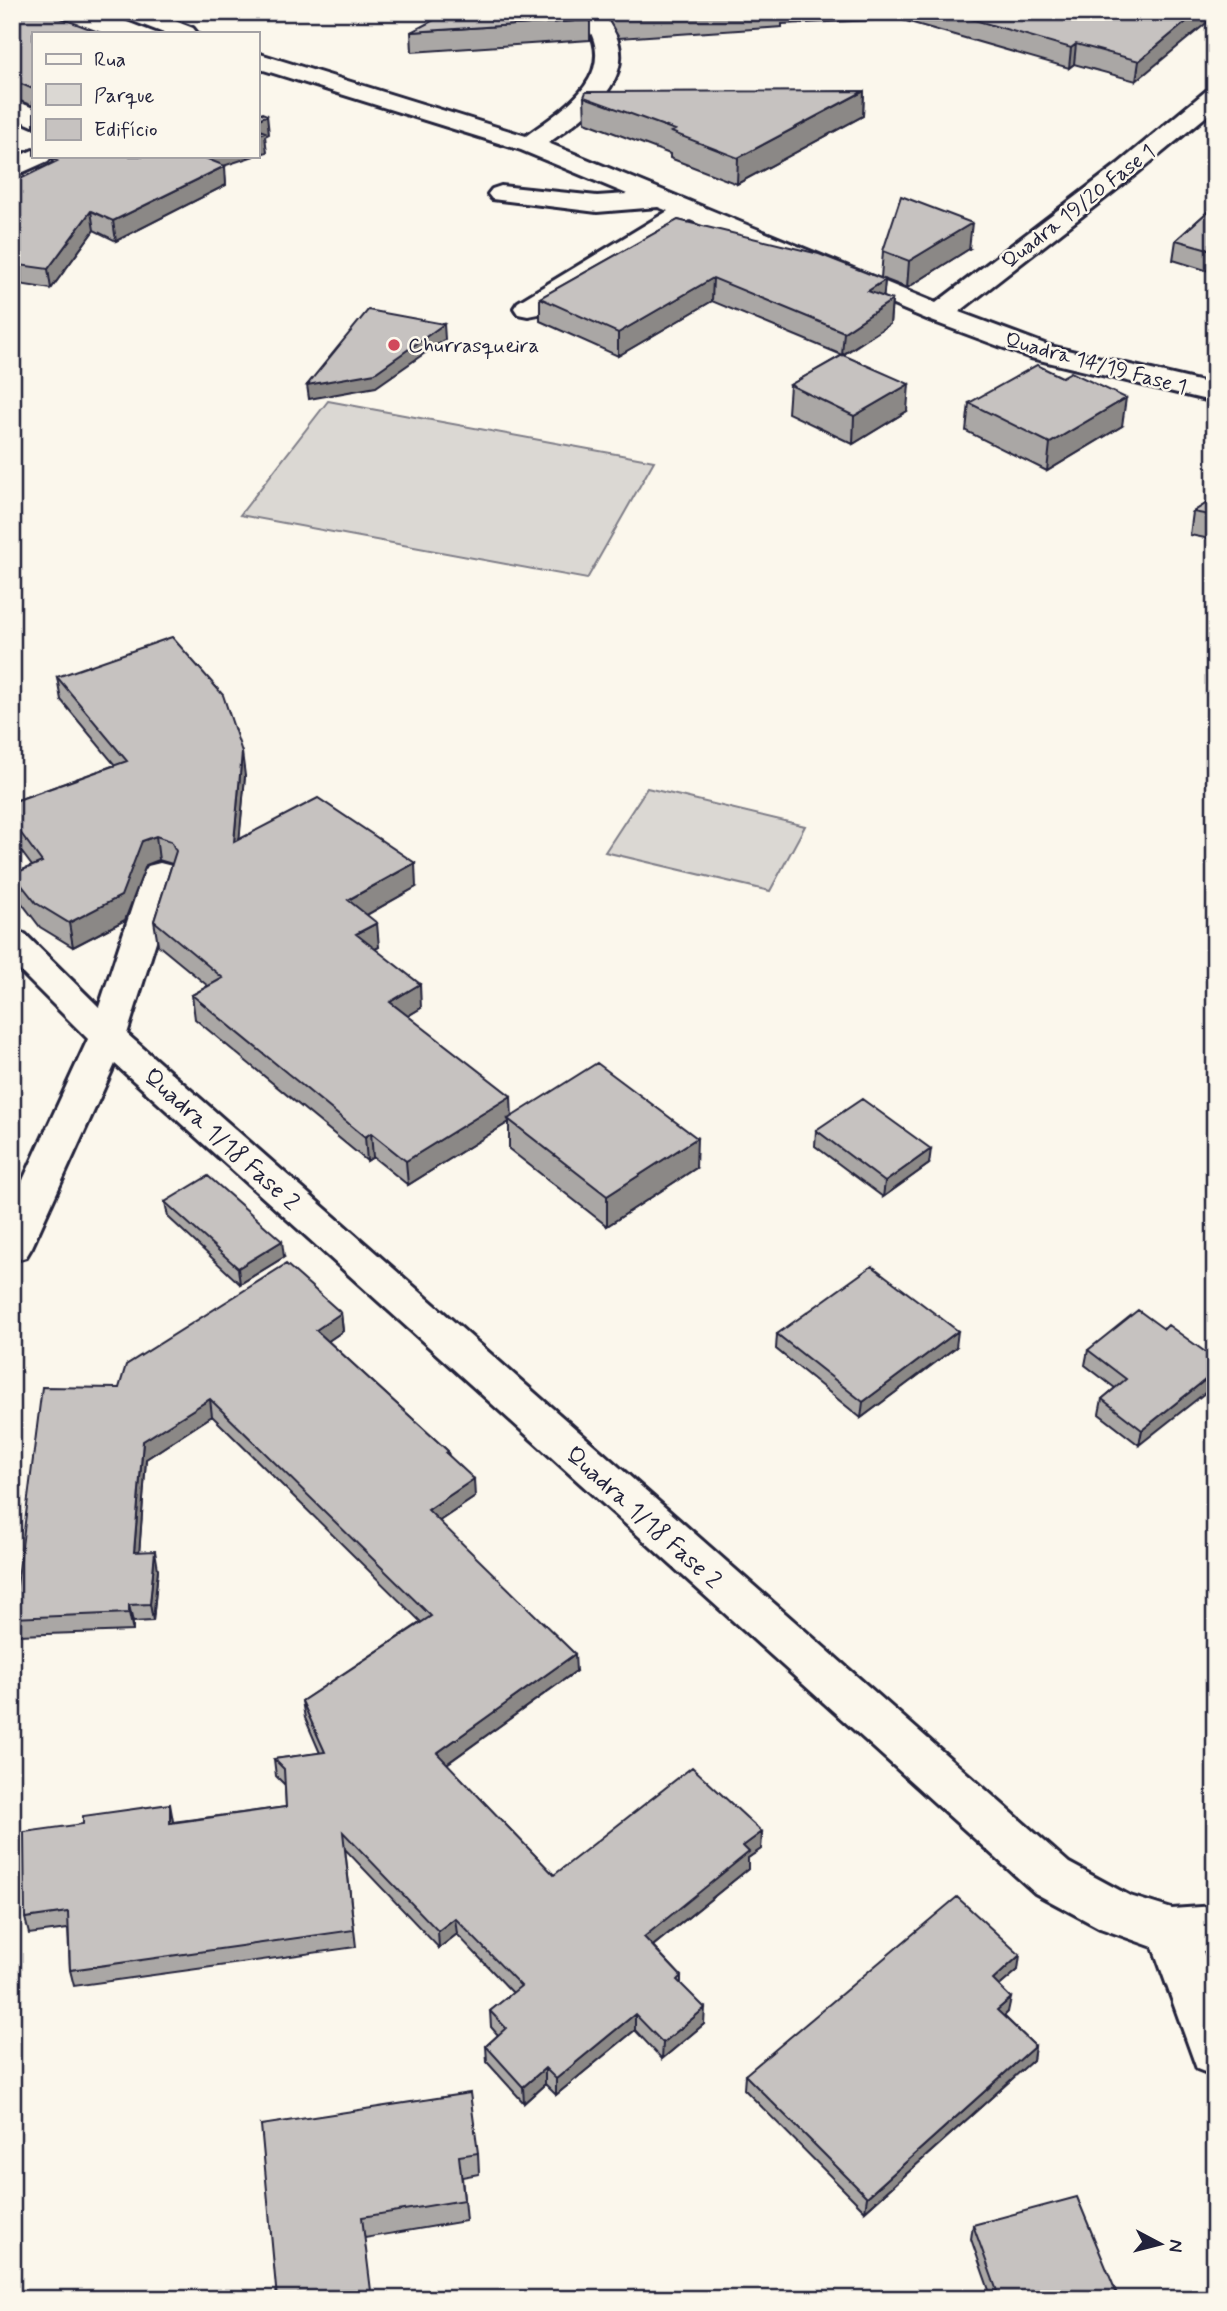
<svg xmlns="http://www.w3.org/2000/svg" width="1227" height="2311" font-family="Mynerve,sans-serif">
<rect width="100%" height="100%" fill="#fbf7ec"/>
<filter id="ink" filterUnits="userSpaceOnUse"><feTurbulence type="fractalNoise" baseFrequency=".0143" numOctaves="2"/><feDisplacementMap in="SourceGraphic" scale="14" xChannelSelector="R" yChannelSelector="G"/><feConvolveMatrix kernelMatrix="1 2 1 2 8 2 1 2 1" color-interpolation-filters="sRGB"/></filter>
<g filter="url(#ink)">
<!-- green -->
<path fill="#dbd8d3" stroke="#7e7d87" stroke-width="2" d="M328,401L654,461L587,579L240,515Z
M647,788L805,826L770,891L605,852Z"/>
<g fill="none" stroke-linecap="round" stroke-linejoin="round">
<!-- minor casing -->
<g stroke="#22223b" stroke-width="6">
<path id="minor" d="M118,12H152L193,28L197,33H164L122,17Z
M575,12H601C651,70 593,111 548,143L936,303L1118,164L1206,91L1215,89V109L1136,174L959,312L1050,346L1215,385V402L1031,358L929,320L690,220L538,314L528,316L518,314L514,308L518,302L668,211L658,207L597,212L492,199L488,194L492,189L501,186L597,196L627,194L521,150L257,68V53L526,136C560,111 616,79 589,29C586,23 580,18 575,12Z
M12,99L33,108V126L12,117Z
M33,150V156H52L48,161L12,177V159Z
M160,863L172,866L177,874L127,1034L1069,1863L1130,1896L1172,1909L1215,1906V1950L1203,1951L1215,1982V2076L1197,2069L1153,1947L1100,1928L1035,1893L115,1064L32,1247L26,1257L12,1261V1204L88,1039L12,963V930L25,934L99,1007L143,874L148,866Z"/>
</g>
<!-- minor -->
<use href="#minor" fill="#fbf7ec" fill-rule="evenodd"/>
</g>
<!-- wall -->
<path fill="#aaa7a5" stroke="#22223b" stroke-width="2" d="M12,12L33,33V106L12,98Z
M604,12H1215L1136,81L1074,64L1069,68L899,19L782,24V27L619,38Z
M590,20V40L412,52L411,32Z
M864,91L863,116L737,184L670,158V154L585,122L584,97Z
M52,159L224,166L226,185L116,241L94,230L51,289L12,283V183L53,163Z
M1215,205V273L1173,260L1176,240Z
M678,220L885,280L883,297L892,300L890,324L843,355L907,411L853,444L788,413L790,385L842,355L712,301L618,356L540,321V298Z
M969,249L907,288L881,278L883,251Z
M969,403L1122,426L1047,471L966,431Z
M1215,498V540L1190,535L1193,512Z
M57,677L245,776L239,839L416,887L367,915L379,947L375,949L421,1008L408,1016L512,1117L696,1168L607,1226L509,1149V1122L408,1185L373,1157L367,1161L195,1019L192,995L208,986L158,945L154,921L172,864L159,860L146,865L125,920L73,947L40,927L18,898L13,874L32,866L12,839V802L115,765L61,700Z
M816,1130L929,1164L883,1197L815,1146Z
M165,1202L284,1257L240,1284L168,1217Z
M341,1313L343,1331L328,1341L448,1451L449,1456L475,1497L439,1521L576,1671L447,1764L554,1875L762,1832L761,1849L748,1858V1869L653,1946L681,1976V1984L704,2024L662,2059L635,2030L556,2095L545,2084L524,2103L487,2062L486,2046L498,2035L491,2027L490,2011L513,1993L457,1934L439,1948L345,1849L356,1947L74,1986L70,1970L68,1929L29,1934L25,1918L173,1822L286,1807L285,1785L276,1776L274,1759L320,1753L305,1718L302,1701L421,1622L212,1416L146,1459L139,1552L158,1569L153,1621L133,1622V1631L18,1635L13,1618L119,1388Z
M1164,1329L1139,1445L1099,1414L1102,1399L1115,1388L1085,1365L1088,1350Z
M777,1334L956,1347L861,1418L776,1349Z
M1018,1970L999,1986L1008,2012L1004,2016L1035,2046L1033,2060L865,2211L744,2089L745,2075Z
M261,2125L478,2153L479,2174L462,2177L466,2221L365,2238Z
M973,2225L1119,2299L990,2293L971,2239Z"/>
<!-- shaded-wall -->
<path fill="#8b8886" stroke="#22223b" stroke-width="2" d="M1198,12H1215V16L1136,81L1139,61Z
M1076,44L1074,64L1069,68L1071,48Z
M864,91L863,116L737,184L738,158Z
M267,115L269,134L265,136L267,152L257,155V120Z
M197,156H254L199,174Z
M225,166L226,185L116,241L113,221Z
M91,211L94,230L51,289L48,269Z
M972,223L969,249L907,288L909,261Z
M713,278L712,301L618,356V333Z
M885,280L883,304L868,291Z
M892,300L890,324L842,355L844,332Z
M444,324L445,339L376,387L309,399L307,385Z
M909,384L907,411L853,444L854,416Z
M1126,398L1122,426L1047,471L1050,443Z
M242,752L245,776L237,866L234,842Z
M156,836L159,860L146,865L125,920L73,947L69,923L142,841Z
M415,863L416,887L350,924L348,900Z
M377,923L379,947L358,958L356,934Z
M420,984L421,1008L391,1026L390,1002Z
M18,1035L21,1050L12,1076V1052Z
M511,1096L512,1120L508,1119L509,1122L408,1185L406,1161Z
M371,1133L373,1157L367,1161L365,1137Z
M697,1138L696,1168L607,1226V1196Z
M931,1149L929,1164L883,1197L885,1182Z
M282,1241L284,1257L240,1284L238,1268Z
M341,1313L343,1331L318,1348L316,1330Z
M958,1331L956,1347L861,1418L863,1402Z
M1215,1372V1385L1139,1445L1142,1430Z
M210,1399L212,1416L146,1459L138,1569L134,1552L143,1441Z
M474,1479L475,1497L429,1528L428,1510Z
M155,1551L158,1569L153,1621L150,1604Z
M129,1605L133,1622V1631L129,1613Z
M575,1654L576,1671L438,1770L437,1753Z
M170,1804L173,1821V1840L170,1823Z
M762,1832L761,1849L748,1858V1869L644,1953V1937L743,1846Z
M455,1918L457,1934L439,1948L438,1931Z
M1020,1955L1018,1970L990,1994L993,1980Z
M1011,1998L1008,2012L995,2025L997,2010Z
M705,2008L704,2024L662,2059L663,2043Z
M635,2014V2030L556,2095V2079Z
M1035,2046L1033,2060L865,2211L867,2197Z
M545,2068V2084L524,2103L523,2087Z"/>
<!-- building -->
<path fill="#c6c2c0" stroke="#22223b" stroke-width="2" d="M12,12H45L101,33H33V89L12,80Z
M449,12H587L590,20L411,32Z
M616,12H710L619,18Z
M947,12H1198L1139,61L1076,44L1071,48Z
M864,91L738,158L671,132L675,130L584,97L586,92Z
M257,111L267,115L257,120Z
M257,129L265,132L257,135Z
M59,156H200L225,166L113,221L91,211L48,269L12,264V183L57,161L52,159Z
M901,196L972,223L909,261L883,251Z
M1215,205V251L1176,240Z
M678,220L819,254L885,280L868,291L892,300L844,332L713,278L618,333L540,298Z
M368,310L444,324L375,373L307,385Z
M843,355L909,384L854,416L790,385Z
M1037,365L1062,377L1071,372L1126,398L1050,443L969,403Z
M1215,498V516L1193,512Z
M172,637L223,695L242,752L234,842L318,798L415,863L348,900L377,923L356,934L420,984L390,1002L511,1096L406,1161L371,1133L365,1137L192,995L223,978L154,921L176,851L171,841L156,836L142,841L121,896L69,923L36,903L13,874L42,862L12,821V802L127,761L57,677Z
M12,1034L18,1035L12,1052Z
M597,1063L697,1138L607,1196L508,1119Z
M862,1099L931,1149L885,1182L816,1130Z
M208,1176L282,1241L238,1268L165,1202Z
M286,1264L341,1313L316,1330L448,1451L446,1453L474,1479L428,1510L575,1654L437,1753L554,1875L692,1767L762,1832L743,1846L749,1852L644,1937L681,1976L677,1980L705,2008L663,2043L635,2014L556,2079L545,2068L523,2087L486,2046L506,2028L490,2011L521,1986L455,1918L438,1931L343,1832L354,1930L70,1970L68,1912L25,1918L24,1832L83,1824V1816L170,1804V1823L286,1807L284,1769L274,1759L325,1752L302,1701L431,1616L210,1399L143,1441L134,1552L155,1551L150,1604L129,1605V1613L13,1618L42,1387L119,1388L126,1365Z
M872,1266L958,1331L863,1402L777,1334Z
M1138,1310L1164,1329L1168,1325L1215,1359V1372L1142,1430L1102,1399L1126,1379L1088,1350Z
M957,1897L1020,1955L993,1980L1011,1998L997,2010L1035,2046L867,2197L745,2075Z
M470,2093L478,2153L459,2156L464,2200L362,2217L372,2299H277L261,2125Z
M1077,2197L1119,2299H968L997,2291L973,2225Z"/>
</g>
<!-- markers -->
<circle fill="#d1495b" stroke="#fbf7ec" stroke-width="2.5" cx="394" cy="345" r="7"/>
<g text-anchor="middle" stroke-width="5" stroke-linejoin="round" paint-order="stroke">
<!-- far-street labels -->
<g font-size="21" fill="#22223b" stroke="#fbf7ec">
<text transform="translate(1078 206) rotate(-38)" y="7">Quadra 19/20 Fase 1</text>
<text transform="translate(1096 363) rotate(15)" y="7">Quadra 14/19 Fase 1</text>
</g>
<!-- far-poi labels -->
<g font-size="21" fill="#22223b" stroke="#fbf7ec" text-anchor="start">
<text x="408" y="352">Churrasqueira</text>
</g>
<!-- street labels -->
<g font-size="24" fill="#22223b" stroke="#fbf7ec">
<text transform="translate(222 1139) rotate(42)" y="8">Quadra 1/18 Fase 2</text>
<text transform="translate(644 1517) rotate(42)" y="8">Quadra 1/18 Fase 2</text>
</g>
</g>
<!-- margin -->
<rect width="1227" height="2311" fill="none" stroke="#fbf7ec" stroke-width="42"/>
<rect x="21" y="21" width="1185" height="2269" fill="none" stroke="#22223b" stroke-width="2.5" filter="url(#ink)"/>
<!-- legend -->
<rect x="32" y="32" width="228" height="126" fill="#fbf7ec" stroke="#a4a2a5" stroke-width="2"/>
<rect x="46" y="54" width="35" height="10" fill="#fbf7ec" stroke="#a4a2a5" stroke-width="2"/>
<text x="94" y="66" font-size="21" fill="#22223b">Rua</text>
<rect x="46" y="84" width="35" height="21" fill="#dbd8d3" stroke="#a4a2a5" stroke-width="2"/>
<text x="94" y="102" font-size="21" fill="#22223b">Parque</text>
<rect x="46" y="119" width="35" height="21" fill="#c6c2c0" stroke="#a4a2a5" stroke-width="2"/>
<text x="94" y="136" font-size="21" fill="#22223b">Edifício</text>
<!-- north arrow -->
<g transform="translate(1160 2244) rotate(97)" stroke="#fbf7ec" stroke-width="5" paint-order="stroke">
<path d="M0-5L12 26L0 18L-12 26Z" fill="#22223b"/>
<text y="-10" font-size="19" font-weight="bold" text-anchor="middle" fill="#22223b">N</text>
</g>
</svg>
